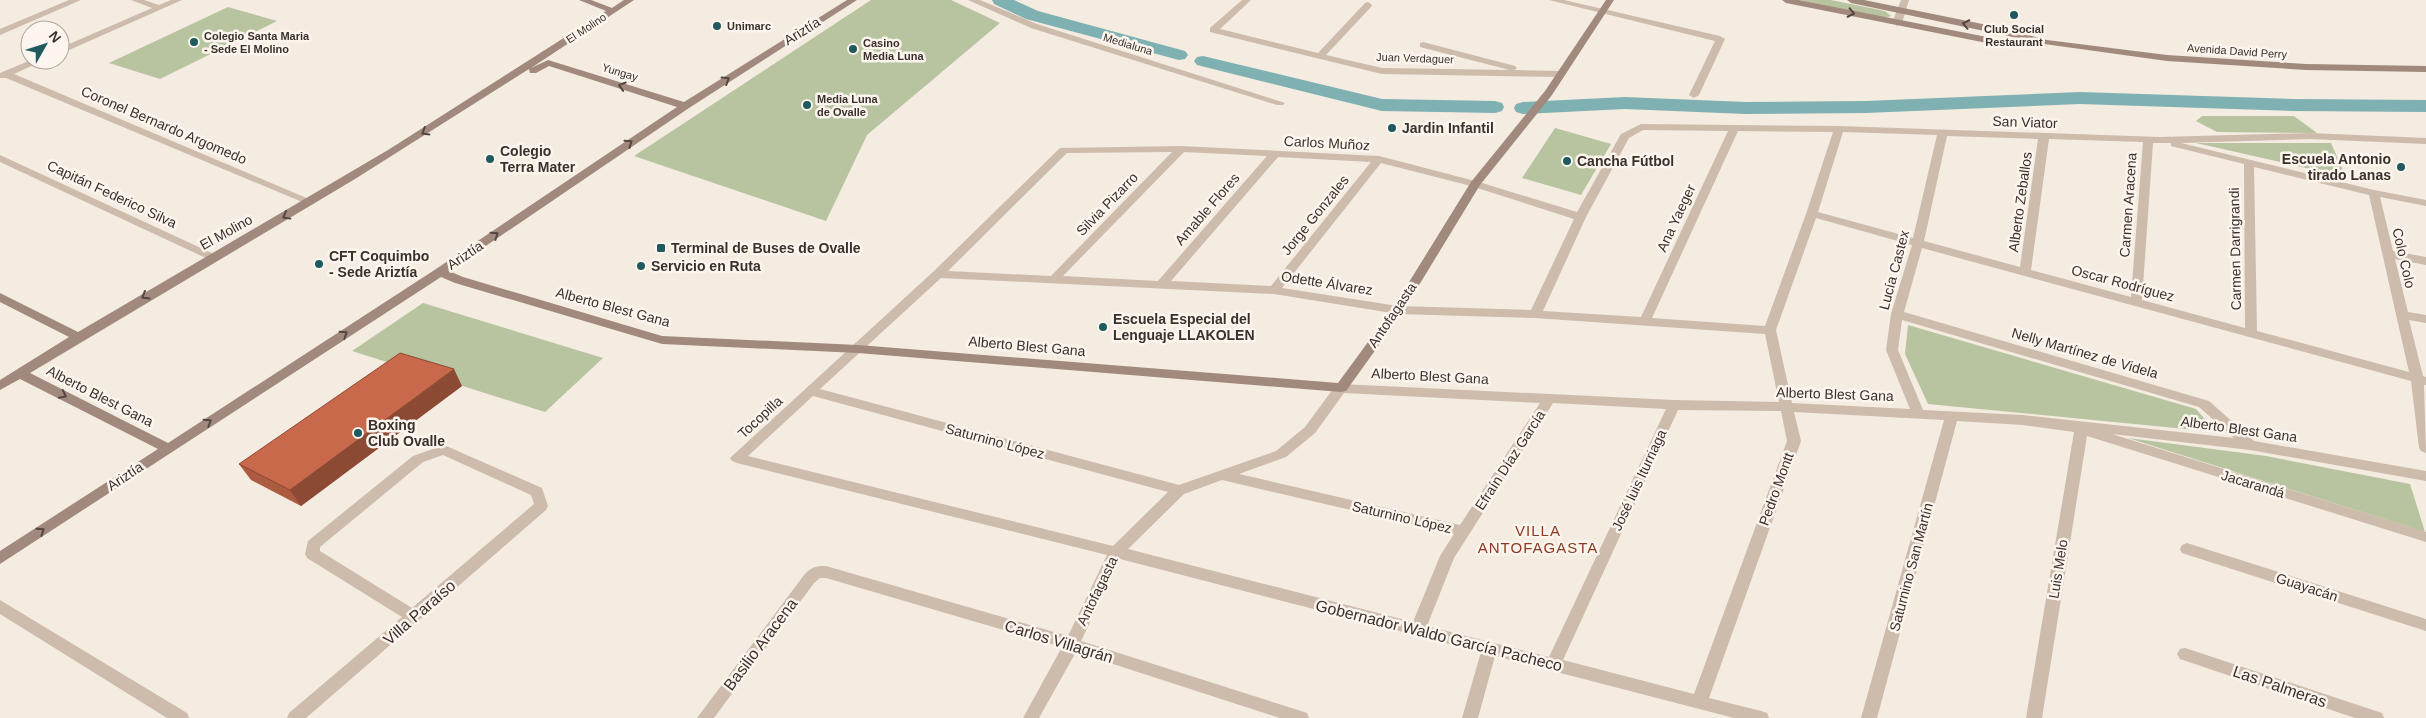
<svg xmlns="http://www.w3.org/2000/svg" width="2426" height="718" font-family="Helvetica,sans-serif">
<rect width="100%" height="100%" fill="#f4ebe1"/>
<!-- green -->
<path fill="#b8c4a0" d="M871,0H951L1000,23L867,135L826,221L634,156Z
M1800,0H1831L1885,11L1891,16L1885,18Z
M228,7L277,21L160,79L109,63Z
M2202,116H2294L2317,133L2217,132L2196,121Z
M1555,128L1611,144L1581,195L1522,178Z
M2196,143H2331L2346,177Z
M423,303L603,358L545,412L352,351Z
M1908,325L2196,409L2216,432L1928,404L1905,354Z
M2128,438L2266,456L2410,484L2425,532Z"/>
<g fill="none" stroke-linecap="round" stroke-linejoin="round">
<!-- canal -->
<path fill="#7fb0b2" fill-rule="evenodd" d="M992,0H1014L1038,11L1185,51L1188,55L1185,59L1179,60L1026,19L994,4Z
M1203,56L1382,99L1495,101L1502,103L1504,107L1502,111L1495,113L1382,111L1197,65L1194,61L1197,57Z
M2080,92L2293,99L2426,100V112L2293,111L2080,104L1866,113L1746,114L1625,109L1523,114L1516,112L1514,108L1516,104L1523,102L1625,97L1746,102L1866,101Z"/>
<!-- street -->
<path fill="#cdbbac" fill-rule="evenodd" d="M69,0H81L0,35V29Z
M131,0H144L159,5L171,0H182L60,54V48L152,8Z
M968,0H980L1037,24L1285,103L1283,105H1277L1031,28Z
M1242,0H1251L1220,29L1318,53L1365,3L1368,2L1372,5L1371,7L1326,55L1382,68L1510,70L1420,47V43L1423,42L1515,66L1517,68L1514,70L1561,71L1566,74L1561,77L1382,74L1210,32V28Z
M1549,0H1564L1720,36L1725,39L1699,95L1694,98L1689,95L1715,41Z
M1901,0H1909L1902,23L1897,26L1892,23Z
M31,60H44L14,74L316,202L311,205L307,204L6,78H0V73Z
M1641,124L1839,126L2160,137L2310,133L2426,138V144L2310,139L2181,143L2374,190L2426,200V206L2380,197L2393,251L2426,257V265L2395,259L2408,312L2426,315V323L2409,320L2423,376L2426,377V385H2424L2426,453L2421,451L2419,448L2411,381L1922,248L1904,312L2209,401L2254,441L2426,471V481L2250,450L2112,434L2426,532V542L2087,436L2042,718H2026L2074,432L2023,425L1957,421L1877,718H1861L1944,420L1794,412L1801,441L1709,698L1761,711L1767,713L1769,718H1734L1495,656L1478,718H1462L1481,652L1120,559L1081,641L1301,711L1307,713L1309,718H1280L1076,652L1039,718H1023L1062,647L826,578H820L814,583L714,718H697L804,575C811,567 816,566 826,566L1068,636L1107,555L737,463L732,461L730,458L934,271L1060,148L1181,146L1379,156L1479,182L1577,212L1621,134ZM1643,130L1728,131L1641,317L1543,311L1586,217L1629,138ZM1738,131L1833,132L1806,214L1765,326L1652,318ZM1843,132L1937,135L1913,238L1818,212ZM1947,136L2038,139L2020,267L1924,241ZM2049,139L2143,142L2131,297L2031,270ZM2153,143H2171V146L2244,164L2245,328L2142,300ZM1172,152L1051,276L948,271L1067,153ZM1184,152L1267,156L1158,281L1063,276ZM1278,157L1371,162L1271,286L1171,281ZM1381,163L1471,186L1574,219L1531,310L1398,306L1282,288ZM2254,167L2369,195L2409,372L2257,331ZM1816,218L1912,245L1891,314L1886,350L1910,409L1792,403L1776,330ZM941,278L1274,294L1398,314L1535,318L1765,334L1779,402L1674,400L1341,384L1336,385L1305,427L1276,451L1179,485L820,389ZM1902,320L2199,407L2234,438L2023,415L1923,410L1898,350ZM1344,393L1540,403L1460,525L1239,474L1286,457L1315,433ZM813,396L1168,492L1113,546L748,456ZM1553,403L1666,409L1549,657L1427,626L1454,558ZM1678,410L1781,411L1787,441L1694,694L1563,660ZM1222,480L1454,534L1440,556L1413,622L1128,549L1184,494Z
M0,155L216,255L218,257L212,261L208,259L0,162Z
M444,445L542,488L548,506L546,510L306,718H287L289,713L402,617L307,558L305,554L308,541L413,456ZM443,455L531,495L534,504L412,608L320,551V547L423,462Z
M2187,543L2426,619V631L2182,553L2180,549L2182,545Z
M0,600L187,713L189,718H167L0,614Z
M2185,648L2376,711L2382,713L2384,718H2355L2180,659L2177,654L2180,649Z"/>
<!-- secondary -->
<path fill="#a18a7d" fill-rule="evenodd" d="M579,0H591L612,8L624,0H634L531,68L548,60L684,102L847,0H857L689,108L449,271L463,277L662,336L858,345L1338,383L1393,308L1471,182L1545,91L1606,0H1614L1552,95L1480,185L1402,313L1346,391L1341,392L858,353L662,344L455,283L441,277L0,564V551L158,449L20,379L0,390V380L69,337L0,302V293L78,332L388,150L606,11ZM549,66L677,107L436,269L168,443L30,373L355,179L529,69L530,73H536Z
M1782,0H1799L2007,41L2027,40L1851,3L1847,0H1864L2002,28L2047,40L2167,55L2306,64L2426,66V72L2306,70L2167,61L2037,43L2032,46L2007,47L1786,3Z"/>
</g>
<!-- wall -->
<path fill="#ac5a40" d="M462,386L301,506L251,480L239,464Z"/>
<!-- shaded-wall -->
<path fill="#8c4a34" d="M454,369L462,386L301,506L290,490Z"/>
<!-- building -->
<path fill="#c8694b" stroke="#8c4a34" d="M400,353L454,369L290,490L239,464Z"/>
<!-- one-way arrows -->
<defs><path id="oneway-chevron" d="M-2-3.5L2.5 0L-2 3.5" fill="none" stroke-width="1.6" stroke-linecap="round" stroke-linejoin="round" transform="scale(1.25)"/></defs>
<g stroke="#544640">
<use href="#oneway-chevron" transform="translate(1851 13) rotate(12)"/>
<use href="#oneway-chevron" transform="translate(1966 24) rotate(-168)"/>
<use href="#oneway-chevron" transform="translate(726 80) rotate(-32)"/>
<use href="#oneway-chevron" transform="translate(622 86) rotate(-163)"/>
<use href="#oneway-chevron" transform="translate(425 132) rotate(149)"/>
<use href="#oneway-chevron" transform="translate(629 143) rotate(-34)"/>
<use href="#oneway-chevron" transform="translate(286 216) rotate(151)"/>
<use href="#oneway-chevron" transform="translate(495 235) rotate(-34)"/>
<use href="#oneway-chevron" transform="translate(145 296) rotate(150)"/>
<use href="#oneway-chevron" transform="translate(344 334) rotate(-33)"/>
<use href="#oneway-chevron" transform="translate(63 395) rotate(27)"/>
<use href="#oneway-chevron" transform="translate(208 422) rotate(-33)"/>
<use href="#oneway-chevron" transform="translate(41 531) rotate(-34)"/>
</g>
<!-- markers -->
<g fill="#1f5a5e" stroke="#fbf5ee" stroke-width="2">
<circle cx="2014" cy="15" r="5"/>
<circle cx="717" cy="26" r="5"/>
<circle cx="194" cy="42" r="5"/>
<circle cx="853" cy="49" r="5"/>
<circle cx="807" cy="105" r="5"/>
<circle cx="1392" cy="128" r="5"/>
<circle cx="490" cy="159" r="5"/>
<circle cx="1567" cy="161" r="5"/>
<circle cx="2401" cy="167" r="5"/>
<rect x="656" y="243" width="10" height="10" rx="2.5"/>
<circle cx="319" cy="264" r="5"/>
<circle cx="641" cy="266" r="5"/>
<circle cx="1103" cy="327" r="5"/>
<circle cx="358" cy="433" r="5"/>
</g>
<g text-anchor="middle" stroke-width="5" stroke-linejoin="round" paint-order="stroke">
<!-- far-poi labels -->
<g font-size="11" font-weight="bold" fill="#3b302b" stroke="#fbf5ee" text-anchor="start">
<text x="727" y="30">Unimarc</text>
<text x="2014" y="33" text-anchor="middle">Club Social<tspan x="2014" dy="13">Restaurant</tspan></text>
<text x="204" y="40">Colegio Santa Maria<tspan x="204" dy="13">- Sede El Molino</tspan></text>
<text x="863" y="47">Casino<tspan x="863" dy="13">Media Luna</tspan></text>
<text x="817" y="103">Media Luna<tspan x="817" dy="13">de Ovalle</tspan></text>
</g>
<!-- far-street labels -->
<g font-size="11" fill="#3b302b" stroke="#fbf5ee">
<text transform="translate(586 28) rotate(-33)" y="4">El Molino</text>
<text transform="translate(1128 44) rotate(17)" y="4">Medialuna</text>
<text transform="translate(2237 51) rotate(4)" y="4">Avenida David Perry</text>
<text transform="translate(1415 58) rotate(2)" y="4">Juan Verdaguer</text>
<text transform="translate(620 72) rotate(17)" y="4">Yungay</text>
</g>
<!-- street labels -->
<g font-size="14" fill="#3b302b" stroke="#fbf5ee">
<text transform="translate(802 31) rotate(-32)" y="5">Ariztía</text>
<text transform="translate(2025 122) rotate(2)" y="5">San Viator</text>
<text transform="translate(164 125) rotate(23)" y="5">Coronel Bernardo Argomedo</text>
<text transform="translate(1327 143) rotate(3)" y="5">Carlos Muñoz</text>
<text transform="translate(112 194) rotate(25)" y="5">Capitán Federico Silva</text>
<text transform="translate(2020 202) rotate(-82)" y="5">Alberto Zeballos</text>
<text transform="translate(1107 204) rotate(-46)" y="5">Silvia Pizarro</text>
<text transform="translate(2128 205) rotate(-86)" y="5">Carmen Aracena</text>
<text transform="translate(1207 209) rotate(-49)" y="5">Amable Flores</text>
<text transform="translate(1315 215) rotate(-51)" y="5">Jorge Gonzales</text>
<text transform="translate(1676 218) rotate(-65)" y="5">Ana Yaeger</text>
<text transform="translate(226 232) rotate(-29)" y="5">El Molino</text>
<text transform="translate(2235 249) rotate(-91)" y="5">Carmen Darrigrandi</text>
<text transform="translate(465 255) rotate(-34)" y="5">Ariztía</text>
<text transform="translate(2404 258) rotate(77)" y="5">Colo Colo</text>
<text transform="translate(1894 270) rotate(-75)" y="5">Lucía Castex</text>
<text transform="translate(1327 283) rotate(9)" y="5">Odette Álvarez</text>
<text transform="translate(2123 283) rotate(15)" y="5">Oscar Rodríguez</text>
<text transform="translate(613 307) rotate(15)" y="5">Alberto Blest Gana</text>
<text transform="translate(1392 315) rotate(-56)" y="5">Antofagasta</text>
<text transform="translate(1027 346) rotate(5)" y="5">Alberto Blest Gana</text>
<text transform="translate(2085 353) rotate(16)" y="5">Nelly Martínez de Videla</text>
<text transform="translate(1430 376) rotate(3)" y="5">Alberto Blest Gana</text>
<text transform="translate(1835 394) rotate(2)" y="5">Alberto Blest Gana</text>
<text transform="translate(100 396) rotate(27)" y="5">Alberto Blest Gana</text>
<text transform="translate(760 417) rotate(-43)" y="5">Tocopilla</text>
<text transform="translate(2239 429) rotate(8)" y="5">Alberto Blest Gana</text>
<text transform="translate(995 441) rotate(15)" y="5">Saturnino López</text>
<text transform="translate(1510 460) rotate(-57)" y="5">Efraín Díaz García</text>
<text transform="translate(125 476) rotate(-34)" y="5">Ariztía</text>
<text transform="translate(1639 480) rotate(-65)" y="5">José luis Iturriaga</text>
<text transform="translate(2253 484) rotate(17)" y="5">Jacarandá</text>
<text transform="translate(1776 489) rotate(-70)" y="5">Pedro Montt</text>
<text transform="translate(1402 517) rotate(13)" y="5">Saturnino López</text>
<text transform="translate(1911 567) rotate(-75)" y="5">Saturnino San Martín</text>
<text transform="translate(2058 569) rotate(-81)" y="5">Luis Melo</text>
<text transform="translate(2307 587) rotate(18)" y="5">Guayacán</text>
<text transform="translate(1097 591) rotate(-64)" y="5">Antofagasta</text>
</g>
<!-- poi labels -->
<g font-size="14" font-weight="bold" fill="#3b302b" stroke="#fbf5ee" text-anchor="start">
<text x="1402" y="133">Jardin Infantil</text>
<text x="500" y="156">Colegio<tspan x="500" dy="16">Terra Mater</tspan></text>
<text x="2391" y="164" text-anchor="end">Escuela Antonio<tspan x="2391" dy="16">tirado Lanas</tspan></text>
<text x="1577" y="166">Cancha Fútbol</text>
<text x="671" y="253">Terminal de Buses de Ovalle</text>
<text x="329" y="261">CFT Coquimbo<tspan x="329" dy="16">- Sede Ariztía</tspan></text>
<text x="651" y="271">Servicio en Ruta</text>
<text x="1113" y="324">Escuela Especial del<tspan x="1113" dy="16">Lenguaje LLAKOLEN</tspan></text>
<text x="368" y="430">Boxing<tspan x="368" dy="16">Club Ovalle</tspan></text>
</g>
<!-- neighbourhood labels -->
<g font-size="15" letter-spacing="1" fill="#8c3b22" stroke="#fbf5ee">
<text x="1538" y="536">VILLA<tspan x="1538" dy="17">ANTOFAGASTA</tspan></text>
</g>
<!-- near-street labels -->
<g font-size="16" fill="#3b302b" stroke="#fbf5ee">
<text transform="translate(419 612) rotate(-41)" y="6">Villa Paraíso</text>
<text transform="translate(1439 635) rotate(14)" y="6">Gobernador Waldo García Pacheco</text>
<text transform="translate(1059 641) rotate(17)" y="6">Carlos Villagrán</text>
<text transform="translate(760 644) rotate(-53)" y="6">Basilio Aracena</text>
<text transform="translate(2280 686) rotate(19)" y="6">Las Palmeras</text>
</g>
</g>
<!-- north arrow -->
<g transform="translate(45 45) rotate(51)"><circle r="24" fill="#fbf5ee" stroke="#aea6a0"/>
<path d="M0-4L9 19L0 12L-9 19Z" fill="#1f5a5e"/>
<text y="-8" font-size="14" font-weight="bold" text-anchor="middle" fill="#3b302b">N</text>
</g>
</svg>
